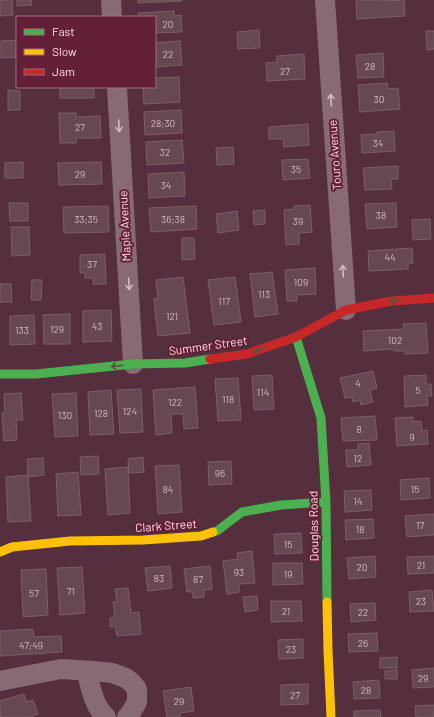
<svg xmlns="http://www.w3.org/2000/svg" width="434" height="717" font-family="Barlow,sans-serif">
<rect width="100%" height="100%" fill="#552f3d"/>
<!-- building -->
<path fill="#674852" stroke="#7d5e68" d="M0,0H12L13,15L0,16Z
M17,0H31L32,5L17,6Z
M138,0H182V1L138,3Z
M356,0H381V1L404,0L405,16L357,19Z
M174,11V16L181,15L182,32L155,33V17H139L138,13Z
M259,30L260,48L238,49L237,32Z
M426,31H434V49L427,50Z
M17,40V57L1,58V41Z
M180,41L182,65L155,67V43Z
M383,53L384,77L358,78L356,55Z
M304,54L305,79L267,81L266,63L277,62V56Z
M179,77L180,102L144,104L143,87H155V78Z
M387,83L388,89L398,88L400,109L360,112L358,85Z
M60,87H94V98H60Z
M8,90L20,91V110H8Z
M181,110L182,133L145,135L144,112Z
M59,113H76V117L100,116L101,138H76V143H60Z
M308,124L309,145L284,147L283,139H269V127Z
M394,131L395,151L362,153L361,135L377,134V132Z
M182,140L184,163L147,165L146,142Z
M233,147L234,164L217,165L216,148Z
M308,159L310,178L283,180L282,160Z
M23,162V178H5V163Z
M101,162L102,184L59,185L58,163Z
M398,166V179H391L392,189L365,190L363,168Z
M184,172L185,196L149,198L148,174Z
M9,203H28V221H10Z
M396,203L397,227L367,229L365,204Z
M310,205L312,232L299,233V244L286,245L284,210L294,209V206Z
M108,206L109,232L64,233L63,207Z
M196,206L197,229L151,232L149,208Z
M265,210V224L254,225L253,211Z
M237,211L239,230L218,233L216,214Z
M430,219L431,239L413,240L412,220Z
M11,227H29L30,255L12,256Z
M182,238H194L195,259L182,260Z
M412,248L413,263H408V269L369,271L368,251Z
M105,254L106,284H93V278H85V273H80V255Z
M315,268L316,294L297,295V301H287L285,270Z
M272,272L278,314L255,317L250,274Z
M183,277L190,333L158,336L154,299H158L156,280Z
M235,277L241,322L214,325L208,280Z
M32,280H42L41,300H31Z
M0,284H11L12,302H0Z
M111,310L112,341L83,342V311Z
M70,314V344H44L43,315Z
M34,315L35,344L10,345V316Z
M426,323L428,353L405,354V351H394L393,349L364,351L363,331L404,329L403,324Z
M373,371L377,388L370,390L373,402L361,405L360,400L353,402L352,397L345,398L340,378Z
M272,375L274,409L254,410L252,376Z
M426,375V384H431L432,396H427L428,405L405,407L404,376Z
M238,378L241,420L218,421L215,379Z
M195,387L198,428L184,429L183,414H171L172,433L156,435L153,390Z
M141,389L143,432L120,433L117,390Z
M111,390L114,434L90,435L88,392Z
M21,393L23,420H16L17,440L4,441L2,413H5L4,394Z
M76,393L78,436L55,437L52,394Z
M375,416L377,440L343,441L341,418Z
M413,417V422L421,421L422,431L427,430L428,444L397,446L395,418Z
M369,443L371,465L347,467L346,450H358V444Z
M98,456L99,474L81,475L80,457Z
M143,457L144,472L129,473L128,459Z
M43,458L44,475L28,477L27,459Z
M231,461L232,484L209,485L208,462Z
M179,465L182,512L158,514L155,466Z
M128,467L130,513L108,515L105,469Z
M78,472L81,515L58,516L56,474Z
M28,475L31,521L8,522L6,477Z
M429,478L430,498L401,500L400,480Z
M371,490L372,510L345,512L344,491Z
M434,514V535L407,537L405,516Z
M373,519L374,538L346,540L345,520Z
M301,533L302,553L275,554L274,534Z
M252,551L255,583L239,584V592L227,594L223,561L238,559L237,553Z
M375,556L376,577L349,579L347,558Z
M434,556V573L408,574L407,557Z
M273,563H302L303,584L273,585Z
M170,566L172,588L148,591L145,568Z
M210,566L212,589L204,590V597L193,598V592H187L184,569Z
M82,567L85,613L60,615L57,568Z
M46,569L48,615L23,617L21,570Z
M128,588L131,613L139,612L141,634L117,636L115,626L110,627V618L115,617L113,602H117L115,589Z
M432,590L434,611L410,612L409,592Z
M257,596L258,610L245,612L243,597Z
M271,601H301L302,621L271,622Z
M375,603L376,620L351,622L350,604Z
M33,629L34,637L61,636L62,652L0,656V631Z
M377,633L378,651L349,652L348,634Z
M303,639V658L279,659L278,640Z
M397,657V668H380V658Z
M434,668V687L413,688L412,670Z
M397,670V679H385V671Z
M379,680L380,698L354,699L353,682Z
M308,684V704L281,705V685Z
M191,687L194,711L180,713V717H167L163,691Z
M24,694L26,702L33,700L38,714L29,717H0V701Z
M434,705V717H416L415,706Z
M380,710L381,717H354V711Z"/>
<g fill="none" stroke-linecap="round" stroke-linejoin="round">
<!-- street -->
<path stroke="#876a74" stroke-width="20" d="M111,0L112,17
M325,0L346,310
M117,87L133,364
M86,671C91,686 93,706 106,717
M0,681L61,669L94,671L112,673L126,678L132,683L137,689V702L130,714L127,717"/>
<!-- fast -->
<path stroke="#4caf50" stroke-width="9" d="M296,337L321,418L326,502L327,602
M0,374H36L133,364L185,363L210,359
M213,532L217,531L242,512L281,505L326,502"/>
<!-- slow -->
<path stroke="#ffc107" stroke-width="9" d="M0,552L12,547L70,541L143,540L201,536L213,532
M327,602L328,651L331,717"/>
<!-- jam -->
<path stroke="#c62828" stroke-width="9" d="M210,359L247,354L296,337L346,310L392,301L434,298"/>
</g>
<!-- one-way arrows -->
<defs><path id="oneway-shaft" d="M-6 0H5M1.5-3L5.5 0L1.5 3" fill="none" stroke-width="1.6" stroke-linecap="round" stroke-linejoin="round"/></defs>
<g stroke="#dab9c2">
<use href="#oneway-shaft" transform="translate(331 100) rotate(-94)"/>
<use href="#oneway-shaft" transform="translate(119 126) rotate(87)"/>
<use href="#oneway-shaft" transform="translate(343 271) rotate(-94)"/>
<use href="#oneway-shaft" transform="translate(129 284) rotate(87)"/>
</g>
<g stroke="#5c5241">
<use href="#oneway-shaft" transform="translate(395 301) rotate(174)"/>
<use href="#oneway-shaft" transform="translate(259 350) rotate(161)"/>
<use href="#oneway-shaft" transform="translate(117 366) rotate(174)"/>
</g>
<g text-anchor="middle" stroke-width="4" stroke-linejoin="round" paint-order="stroke">
<!-- number labels -->
<g font-size="10" fill="#d8b6c0">
<text x="168" y="28">20</text>
<text x="168" y="58">22</text>
<text x="370" y="70">28</text>
<text x="285" y="75">27</text>
<text x="379" y="103">30</text>
<text x="163" y="127">28;30</text>
<text x="80" y="131">27</text>
<text x="378" y="147">34</text>
<text x="165" y="156">32</text>
<text x="296" y="173">35</text>
<text x="80" y="178">29</text>
<text x="166" y="189">34</text>
<text x="381" y="219">38</text>
<text x="86" y="223">33;35</text>
<text x="173" y="223">36;38</text>
<text x="298" y="225">39</text>
<text x="390" y="261">44</text>
<text x="92" y="268">37</text>
<text x="301" y="286">109</text>
<text x="264" y="298">113</text>
<text x="224" y="305">117</text>
<text x="172" y="320">121</text>
<text x="97" y="330">43</text>
<text x="57" y="333">129</text>
<text x="22" y="334">133</text>
<text x="395" y="344">102</text>
<text x="358" y="387">4</text>
<text x="418" y="394">5</text>
<text x="263" y="396">114</text>
<text x="228" y="403">118</text>
<text x="175" y="406">122</text>
<text x="130" y="415">124</text>
<text x="101" y="417">128</text>
<text x="65" y="419">130</text>
<text x="359" y="433">8</text>
<text x="412" y="441">9</text>
<text x="358" y="462">12</text>
<text x="220" y="477">96</text>
<text x="168" y="493">84</text>
<text x="415" y="493">15</text>
<text x="358" y="505">14</text>
<text x="420" y="529">17</text>
<text x="360" y="533">18</text>
<text x="288" y="548">15</text>
<text x="421" y="569">21</text>
<text x="362" y="571">20</text>
<text x="239" y="576">93</text>
<text x="288" y="578">19</text>
<text x="159" y="582">83</text>
<text x="198" y="583">87</text>
<text x="71" y="595">71</text>
<text x="34" y="597">57</text>
<text x="421" y="605">23</text>
<text x="286" y="615">21</text>
<text x="363" y="616">22</text>
<text x="363" y="647">26</text>
<text x="31" y="649">47;49</text>
<text x="291" y="653">23</text>
<text x="423" y="682">29</text>
<text x="366" y="694">28</text>
<text x="295" y="699">27</text>
<text x="179" y="705">29</text>
</g>
<!-- street labels -->
<g font-size="12" fill="#fedbe4" stroke="#642039">
<text transform="translate(335 155) rotate(-94)" y="4">Touro Avenue</text>
<text transform="translate(125 226) rotate(-93)" y="4">Maple Avenue</text>
<text transform="translate(208 346) rotate(-8)" y="4">Summer Street</text>
<text transform="translate(166 526) rotate(-4)" y="4">Clark Street</text>
<text transform="translate(314 526) rotate(-91)" y="4">Douglas Road</text>
</g>
</g>
<!-- legend -->
<rect x="16" y="16" width="140" height="72" fill="#642039" stroke="#a26b7d"/>
<rect x="24" y="29" width="20" height="6" fill="#4caf50" stroke="#a26b7d"/>
<text x="52" y="36" font-size="12" fill="#fedbe4">Fast</text>
<rect x="24" y="49" width="20" height="6" fill="#ffc107" stroke="#a26b7d"/>
<text x="52" y="56" font-size="12" fill="#fedbe4">Slow</text>
<rect x="24" y="69" width="20" height="6" fill="#c62828" stroke="#a26b7d"/>
<text x="52" y="76" font-size="12" fill="#fedbe4">Jam</text>
</svg>
